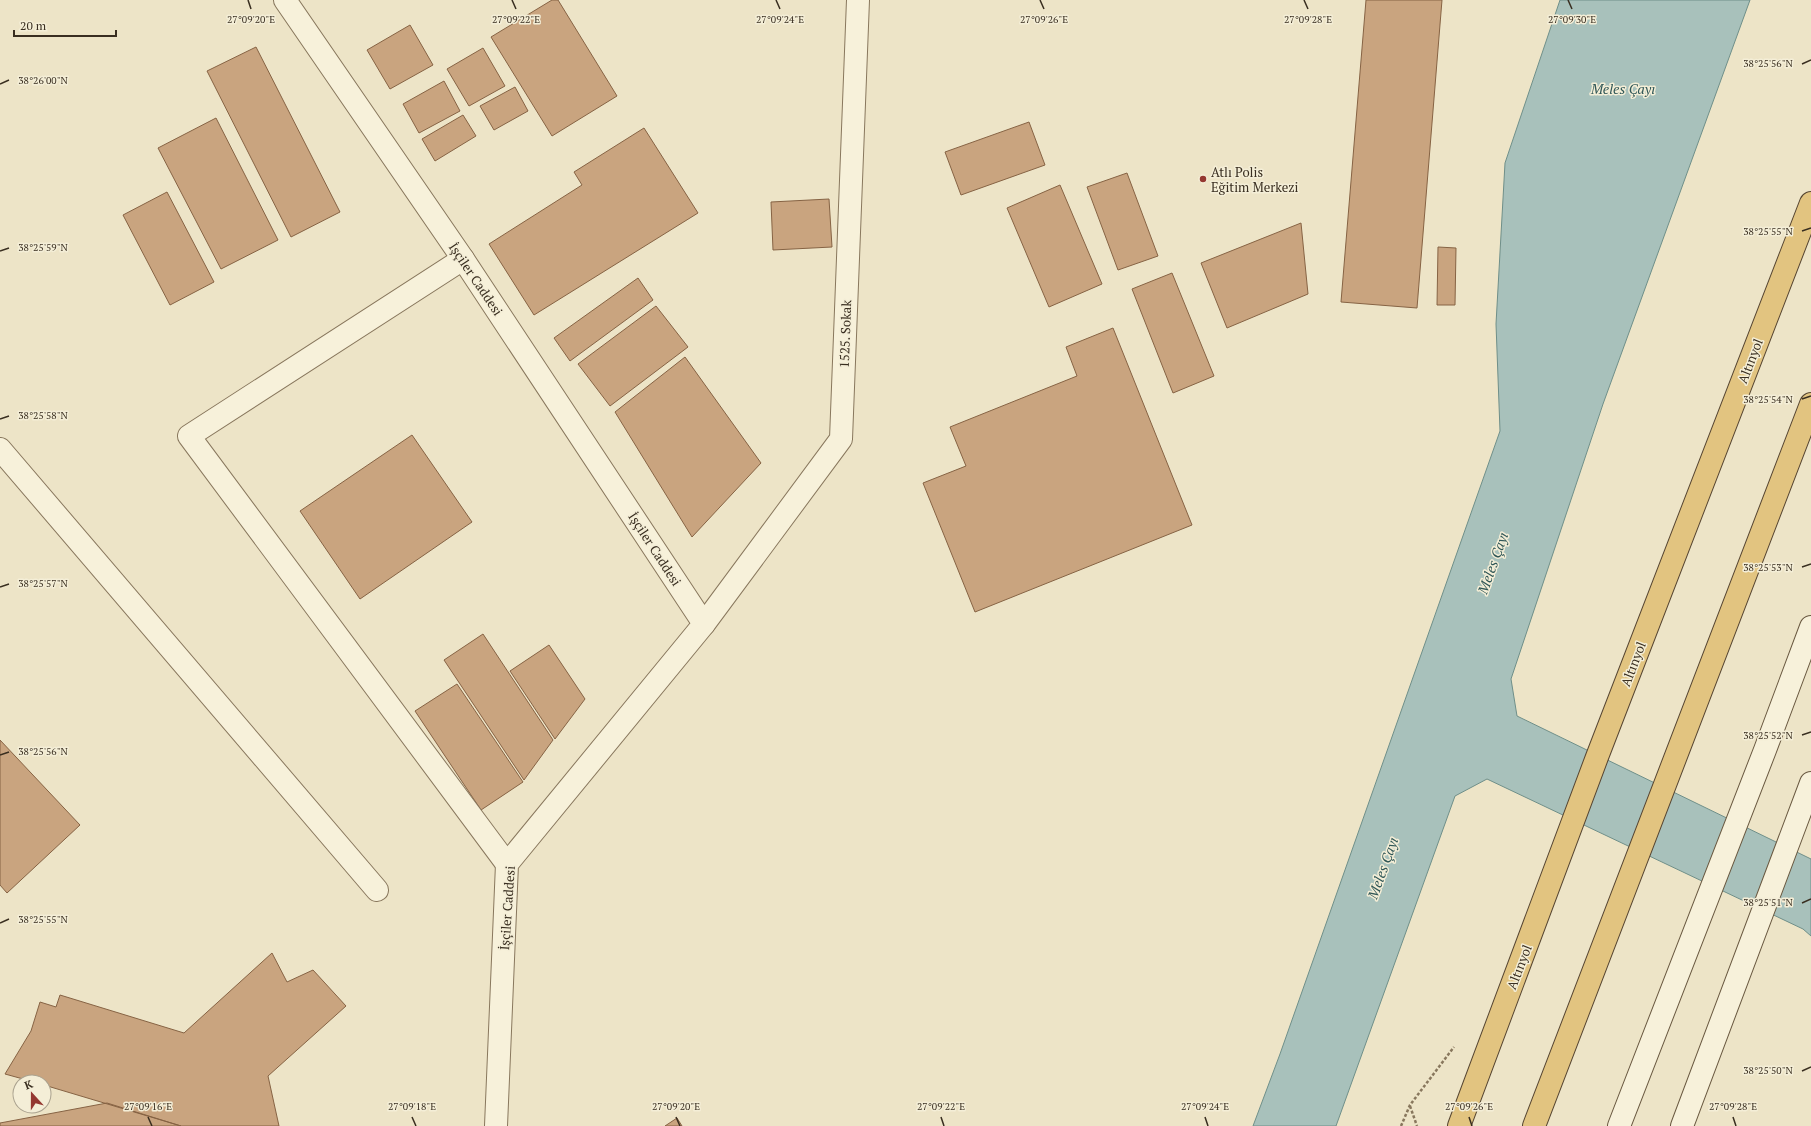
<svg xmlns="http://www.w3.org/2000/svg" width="1811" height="1126" font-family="'PT Serif',serif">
<rect width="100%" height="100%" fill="#ede4c7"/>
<!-- water -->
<path fill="#a8c1bb" stroke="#6f8f89" d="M1560,0H1750L1603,404L1511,679L1517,716L1811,859V936L1803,929L1487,779L1455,796L1336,1126H1253L1280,1054L1500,431L1496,324L1505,163Z"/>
<!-- building -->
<path fill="#c9a47f" stroke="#866344" d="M552,0H558L617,96L552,136L491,37Z
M1366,0H1442L1417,308L1341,302Z
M410,25L433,65L390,89L367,50Z
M256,47L340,212L291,237L207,71Z
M483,48L505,86L469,106L447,69Z
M444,81L460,111L419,133L403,104Z
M515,87L528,111L494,130L480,106Z
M463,115L476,136L435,161L422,139Z
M216,118L278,240L221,269L158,148Z
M1029,122L1045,165L961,195L945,152Z
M644,128L698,213L534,315L489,244L582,185L574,172Z
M1127,173L1158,256L1118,270L1087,187Z
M1060,185L1102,284L1049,307L1007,208Z
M167,192L214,282L170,305L123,215Z
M829,199L832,247L773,250L771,202Z
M1301,223L1308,294L1227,328L1201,263Z
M1438,247L1456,248L1455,305H1437Z
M1172,273L1214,376L1173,393L1132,289Z
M638,278L653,300L570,361L554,338Z
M656,306L688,347L610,406L578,364Z
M1113,328L1192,525L975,612L923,483L966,466L950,427L1077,376L1066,347Z
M685,357L761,463L692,537L615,412Z
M412,435L472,522L360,599L300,511Z
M483,634L553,740L524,780L444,660Z
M549,645L585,699L555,739L510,671Z
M457,684L523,782L481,810L415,711Z
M0,740L80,825L7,893L0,885Z
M272,953L287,982L313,970L346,1006L268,1076L279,1126H181L44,1085V1082H34L5,1074L31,1031L40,1002L56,1007L60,995L184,1033Z
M107,1103L181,1126H0V1123Z
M677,1118L682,1126H665Z"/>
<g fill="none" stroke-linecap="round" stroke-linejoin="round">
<!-- minor casing -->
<g stroke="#88775d" stroke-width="24">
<path id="minor" d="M463,259L189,436L507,864
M0,449L377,890
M704,624L841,439L858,0"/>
</g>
<!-- tertiary casing -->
<g stroke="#88775d" stroke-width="24">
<path id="tertiary" d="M285,0L463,259L704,624L507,864L496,1126"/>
</g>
<!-- secondary casing -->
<g stroke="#695840" stroke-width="24">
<path id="secondary" d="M1619,1126L1765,750L1811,627
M1682,1126L1811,783"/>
</g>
<!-- trunk casing -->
<g stroke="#564531" stroke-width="24">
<path id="trunk" d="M1459,1126L1597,757L1811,203
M1534,1126L1811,404"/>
</g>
<!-- path -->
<path stroke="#88775d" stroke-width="2.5" stroke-dasharray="3 2" stroke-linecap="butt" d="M1410,1106L1417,1126
M1401,1126L1410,1105L1454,1047"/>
<!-- minor -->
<use href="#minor" stroke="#f7f1da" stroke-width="22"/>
<!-- tertiary -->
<use href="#tertiary" stroke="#f7f1da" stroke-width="22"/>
<!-- secondary -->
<use href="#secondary" stroke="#f7f1da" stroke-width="22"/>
<!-- trunk -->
<use href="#trunk" stroke="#e2c480" stroke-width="22"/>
</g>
<!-- ticks -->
<path fill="none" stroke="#392e20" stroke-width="1.5" d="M248,0L251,9M512,0L516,9M776,0L780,9M1040,0L1044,9M1304,0L1308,9M1568,0L1572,9M1802,64L1811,60M0,84L9,80M1802,231L1811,228M0,251L9,248M1802,399L1811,396M0,419L9,416M1802,567L1811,564M0,587L9,584M1802,735L1811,732M0,755L9,752M1802,903L1811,899M0,923L9,919M1802,1071L1811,1067M148,1117L152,1126M412,1117L416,1126M676,1117L680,1126M941,1117L944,1126M1205,1117L1208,1126M1469,1117L1472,1126M1733,1117L1736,1126"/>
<!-- markers -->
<circle fill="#943730" stroke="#f4eed7" stroke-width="1.5" cx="1203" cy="179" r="4"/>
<g text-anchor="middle" stroke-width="3" stroke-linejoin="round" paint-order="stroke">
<!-- poi labels -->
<g font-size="13" fill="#392e20" stroke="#f4eed7" text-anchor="start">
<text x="1211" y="177">Atlı Polis<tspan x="1211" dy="15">Eğitim Merkezi</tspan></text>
</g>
<!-- street labels -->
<g font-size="13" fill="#392e20" stroke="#f4eed7">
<text transform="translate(476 279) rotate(56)" y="5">İşçiler Caddesi</text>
<text transform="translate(845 334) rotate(-88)" y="5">1525. Sokak</text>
<text transform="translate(1750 361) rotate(-69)" y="5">Altınyol</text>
<text transform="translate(655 549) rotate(57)" y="5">İşçiler Caddesi</text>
<text transform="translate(1633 664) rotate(-69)" y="5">Altınyol</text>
<text transform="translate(507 908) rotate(-86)" y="5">İşçiler Caddesi</text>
<text transform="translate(1519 967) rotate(-69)" y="5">Altınyol</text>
</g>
<!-- water labels -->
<g font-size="14" font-style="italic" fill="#305757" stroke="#f4eed7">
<text x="1623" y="94">Meles Çayı</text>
<text transform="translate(1493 563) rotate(-70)" y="5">Meles Çayı</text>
<text transform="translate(1383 868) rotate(-70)" y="5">Meles Çayı</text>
</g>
</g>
<g font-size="10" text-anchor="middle" fill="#392e20" stroke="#f4eed7" stroke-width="3" stroke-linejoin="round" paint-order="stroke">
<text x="251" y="23">27°09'20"E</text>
<text x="516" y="23">27°09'22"E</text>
<text x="780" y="23">27°09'24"E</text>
<text x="1044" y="23">27°09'26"E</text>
<text x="1308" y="23">27°09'28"E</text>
<text x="1572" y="23">27°09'30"E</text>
<text x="1768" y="67">38°25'56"N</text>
<text x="43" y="84">38°26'00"N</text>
<text x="1768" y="235">38°25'55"N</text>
<text x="43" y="251">38°25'59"N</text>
<text x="1768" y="403">38°25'54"N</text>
<text x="43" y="419">38°25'58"N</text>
<text x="1768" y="571">38°25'53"N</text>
<text x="43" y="587">38°25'57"N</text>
<text x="1768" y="739">38°25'52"N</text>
<text x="43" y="755">38°25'56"N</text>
<text x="1768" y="906">38°25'51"N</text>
<text x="43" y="923">38°25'55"N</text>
<text x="1768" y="1074">38°25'50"N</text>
<text x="148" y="1110">27°09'16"E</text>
<text x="412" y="1110">27°09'18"E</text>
<text x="676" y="1110">27°09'20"E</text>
<text x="941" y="1110">27°09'22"E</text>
<text x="1205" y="1110">27°09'24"E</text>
<text x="1469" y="1110">27°09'26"E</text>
<text x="1733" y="1110">27°09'28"E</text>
</g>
<!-- north arrow -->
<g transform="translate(32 1094) rotate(339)"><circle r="19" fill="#f4eed7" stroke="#a9a18e"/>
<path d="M0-3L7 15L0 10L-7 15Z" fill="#943730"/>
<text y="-6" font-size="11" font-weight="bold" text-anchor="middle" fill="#392e20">K</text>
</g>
<!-- scale -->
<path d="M14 30v6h102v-6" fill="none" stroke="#392e20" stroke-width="2"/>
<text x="20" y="30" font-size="12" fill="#392e20" stroke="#f4eed7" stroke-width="3" paint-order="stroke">20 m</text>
</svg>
